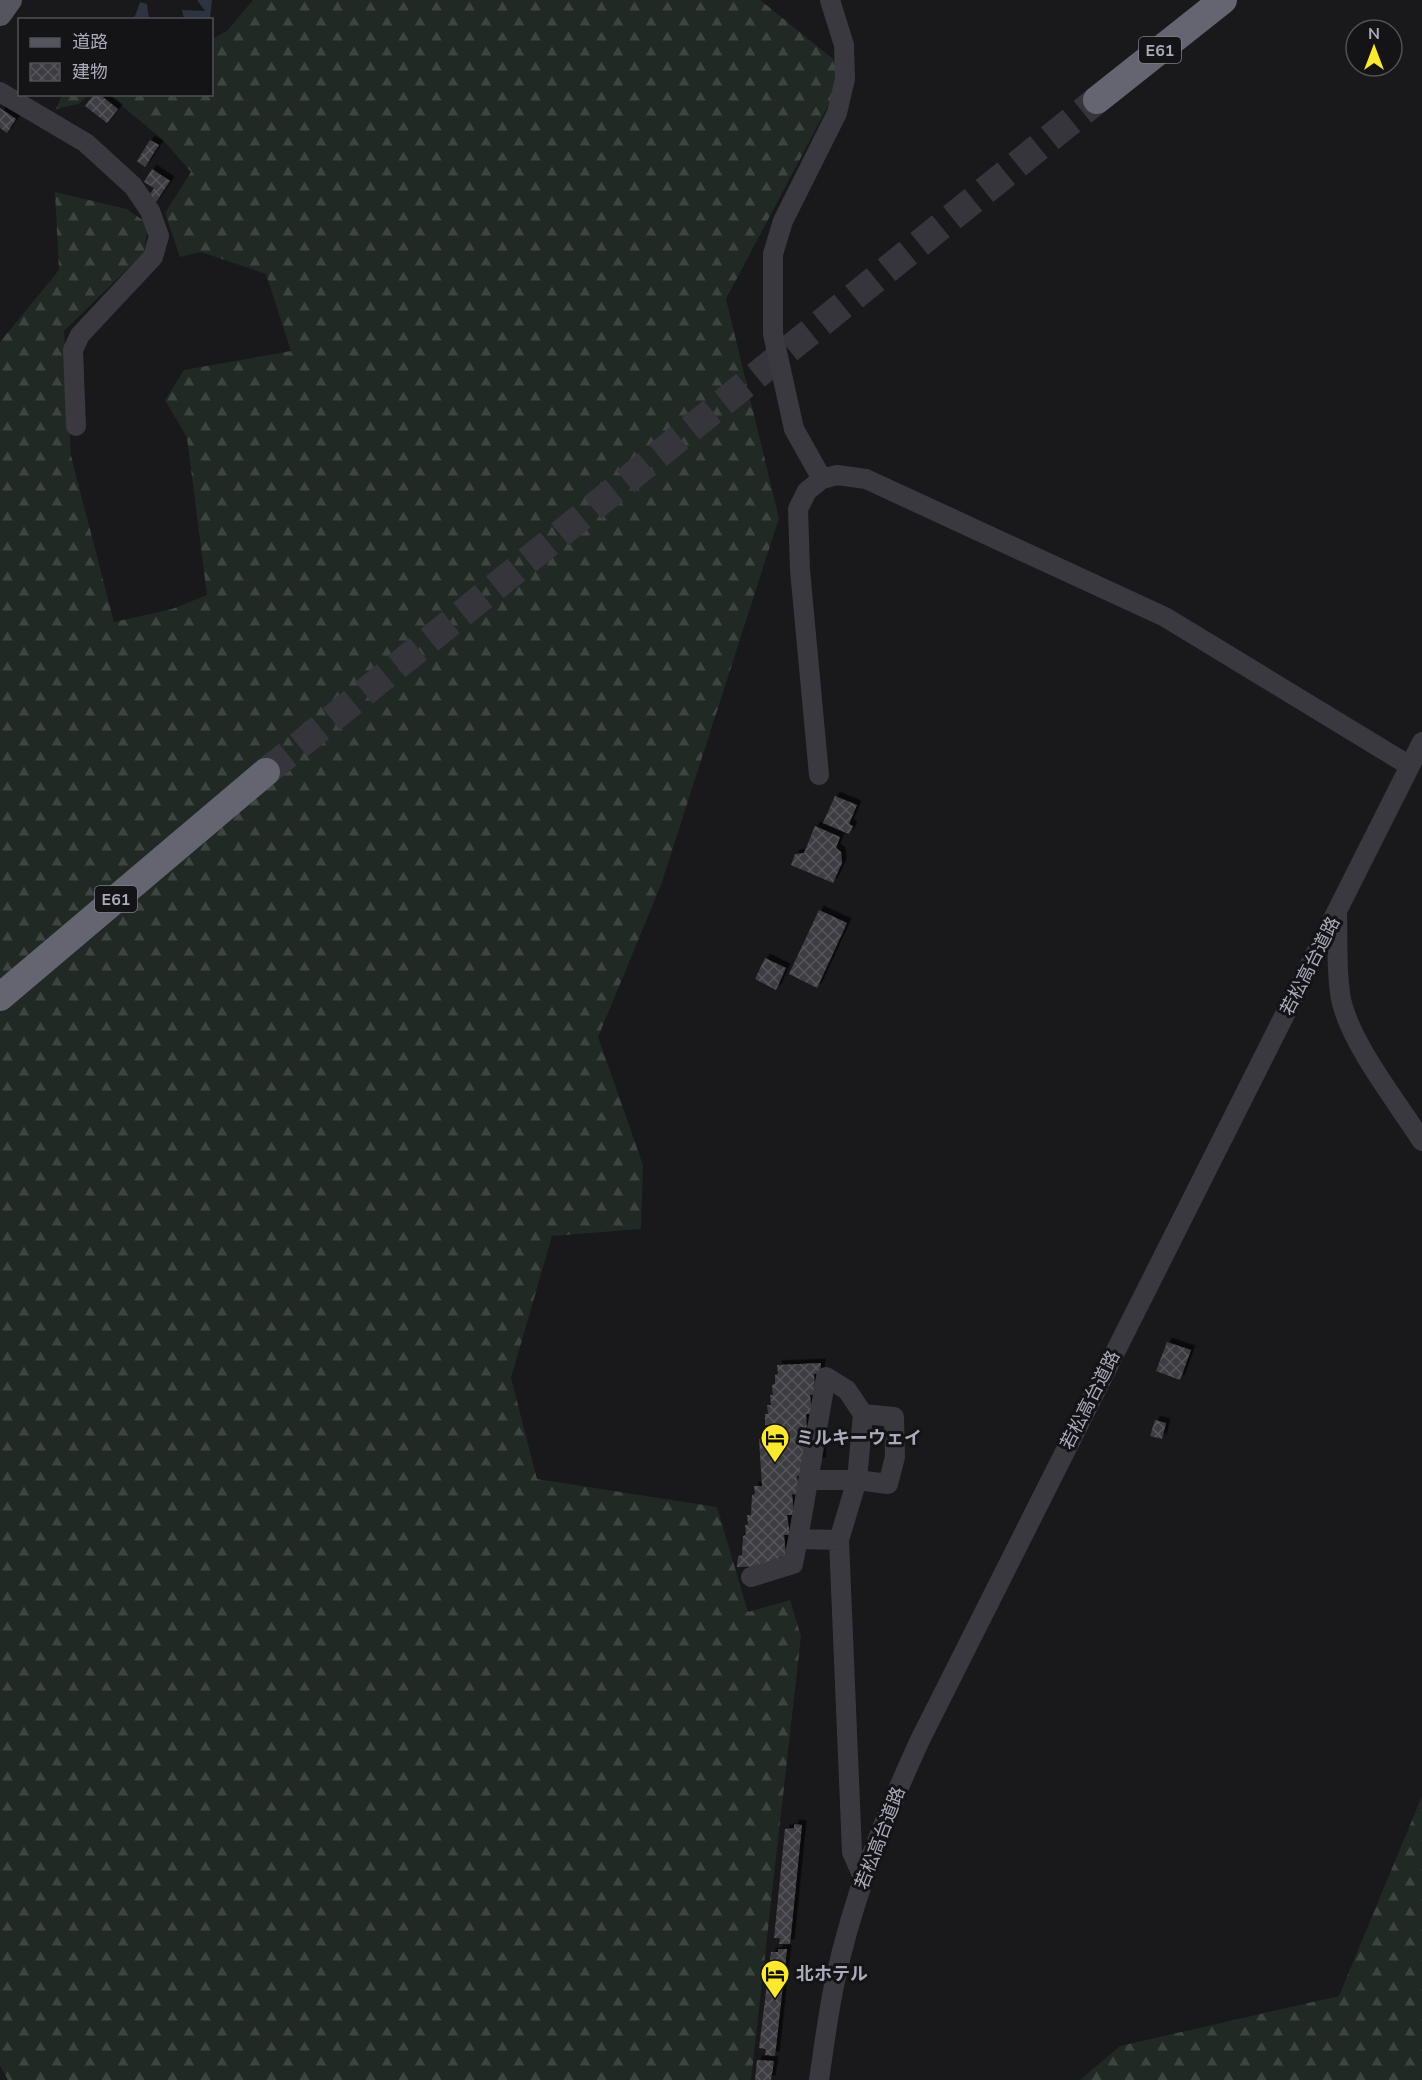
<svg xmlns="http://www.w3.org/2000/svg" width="1422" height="2080" font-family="'Nunito Sans','Noto Sans JP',sans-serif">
<defs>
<pattern id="forest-firs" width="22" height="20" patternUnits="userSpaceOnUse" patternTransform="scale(1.5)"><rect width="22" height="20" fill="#202923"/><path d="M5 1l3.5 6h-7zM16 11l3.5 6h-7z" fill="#3e4541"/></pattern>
<pattern id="building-cross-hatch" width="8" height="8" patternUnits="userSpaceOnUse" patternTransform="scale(1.5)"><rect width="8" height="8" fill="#3e3d43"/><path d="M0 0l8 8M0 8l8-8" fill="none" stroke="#57565c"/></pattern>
<filter id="shadow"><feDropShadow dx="4.5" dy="-4.5" stdDeviation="0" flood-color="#0009"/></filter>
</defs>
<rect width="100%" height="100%" fill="#19181b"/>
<!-- forest -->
<path fill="url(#forest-firs)" d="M253,0H760L838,63L835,93L726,299L779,518L661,885L598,1037L643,1165L641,1229L552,1236L511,1378L537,1479L717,1507L748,1612L790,1600L801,1636L751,2080H8L0,2066V342L59,270L55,192L127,209L148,224L144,253L64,331L71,456L114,622L172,609L207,595L187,438L165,400L184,370L291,351L266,274L201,252L180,257L165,213L191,172L163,140L109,95L212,94V39L227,31Z
M62,95V94L88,95L79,104L56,109Z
M1422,1796V2080H1080L1120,2046L1339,1996Z"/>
<!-- water -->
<path fill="#2d3340" d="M197,0H212L210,19H184L182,10L205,11Z
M140,2L147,4L149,19H131L135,16Z"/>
<!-- building -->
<path fill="url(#building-cross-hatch)" filter="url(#shadow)" d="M94,94H99L118,109L107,123L85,106Z
M0,108L16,119L7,133L0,128Z
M150,140L159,145L145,167L137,161Z
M152,169L170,181L156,202L148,197L154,188L144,182Z
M835,796L857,805L849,824L853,826L849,834L823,823Z
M815,826L840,837L836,848L841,852L842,863L833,883L791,865L795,854L804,853Z
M819,910L847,923L817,988L789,974Z
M765,958L786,968L776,990L755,979Z
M1167,1342L1191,1350L1180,1380L1156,1371Z
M821,1363L820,1374H814L815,1394L810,1395L812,1414H806L807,1434L801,1435V1446L821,1448L822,1462L802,1461L803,1475L797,1476L799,1495L792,1494L794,1515H787L790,1535H784L786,1556L780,1557L778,1566L737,1567L738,1556L742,1555L743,1536L746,1535L745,1525H748L747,1515H751L752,1495L755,1494L754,1486H762L759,1439H764V1433H774V1425H765V1414H768L767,1405H771L770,1395H773L772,1385L775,1384V1375L778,1374L777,1365Z
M1155,1420L1166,1423L1162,1439L1150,1436Z
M794,1824L802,1825L790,1944H779L780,1938H774L785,1829L794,1828Z
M778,1949H787L775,2056L765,2055L766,2049L759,2048L771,1952H778Z
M757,2060L774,2061L771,2080H755Z"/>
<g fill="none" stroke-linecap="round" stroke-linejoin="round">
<!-- highway-tunnel -->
<path stroke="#36353b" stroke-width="28" stroke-dasharray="28 14" stroke-linecap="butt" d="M266,772L1097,100"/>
<!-- minor -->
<path stroke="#3a3940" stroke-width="20" d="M0,92L86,143L133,186L150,211L159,236L153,257L80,335L73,350L76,426
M822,479L794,429L773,334V254L783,221L837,113L845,79L844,45L830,0
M819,775L800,570L798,509L807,491L822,479L837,475L866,479L1165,617L1410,766
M1337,915C1338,943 1336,973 1341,999C1350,1043 1397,1102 1422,1141
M808,1480H857L888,1484L895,1457L894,1417L863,1414
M839,1540L798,1539L826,1377L847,1390L863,1414L857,1480L839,1540L852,1852L863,1877
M751,1577L793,1564L798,1539
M819,2080C824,2047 828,2013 835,1981C853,1897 884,1818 920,1740L1422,742"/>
<!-- major -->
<path stroke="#55555f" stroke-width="24" d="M0,14L10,0"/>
<!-- highway -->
<path stroke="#656571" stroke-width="28" d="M1097,100L1223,0
M0,997L266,772"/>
</g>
<!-- icons -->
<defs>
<g id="hotel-pin" transform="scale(1.5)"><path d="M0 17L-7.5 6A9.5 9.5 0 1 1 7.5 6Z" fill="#fce92f" stroke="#141316"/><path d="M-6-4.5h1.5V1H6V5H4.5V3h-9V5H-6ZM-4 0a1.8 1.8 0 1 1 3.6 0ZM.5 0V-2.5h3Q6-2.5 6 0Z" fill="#111"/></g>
</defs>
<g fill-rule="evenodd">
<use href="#hotel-pin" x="775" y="1438"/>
<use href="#hotel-pin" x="775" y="1974"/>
</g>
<g text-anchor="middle" stroke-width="6" stroke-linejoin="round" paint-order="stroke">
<!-- shield labels -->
<g fill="#141316" stroke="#7d7d8a" stroke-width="1.5">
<rect x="1139" y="37" width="42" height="26" rx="4.5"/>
<rect x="95" y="886" width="42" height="26" rx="4.5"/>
</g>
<g font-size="16" font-weight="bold" fill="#aaabbb">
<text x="1160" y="56">E61</text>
<text x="116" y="905">E61</text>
</g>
<!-- street labels -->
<g font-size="18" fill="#aaabbb" stroke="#141316">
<text transform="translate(1310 966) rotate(-63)" y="6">若松高台道路</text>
<text transform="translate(1090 1400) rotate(-63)" y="6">若松高台道路</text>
<text transform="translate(880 1838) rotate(-69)" y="6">若松高台道路</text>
</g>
<!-- poi labels -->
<g font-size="18" font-weight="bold" fill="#aaabbb" stroke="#141316" text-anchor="start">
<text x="796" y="1444">ミルキーウェイ</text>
<text x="796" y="1980">北ホテル</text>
</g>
</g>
<!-- legend -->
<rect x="18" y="18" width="195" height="78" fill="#141316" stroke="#505058" stroke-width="1.5"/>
<rect x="30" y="38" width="30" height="9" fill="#55555f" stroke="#505058" stroke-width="1.5"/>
<text x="72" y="48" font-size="18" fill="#aaabbb">道路</text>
<rect x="30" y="63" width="30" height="18" fill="url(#building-cross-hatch)" stroke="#505058" stroke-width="1.5"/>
<text x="72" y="78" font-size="18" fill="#aaabbb">建物</text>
<!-- north arrow -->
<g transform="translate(1374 48)"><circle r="28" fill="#141316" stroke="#505058" stroke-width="1.5"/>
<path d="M0-4.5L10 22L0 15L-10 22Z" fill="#fce92f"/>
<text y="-9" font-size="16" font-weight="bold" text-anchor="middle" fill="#aaabbb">N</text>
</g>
</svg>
